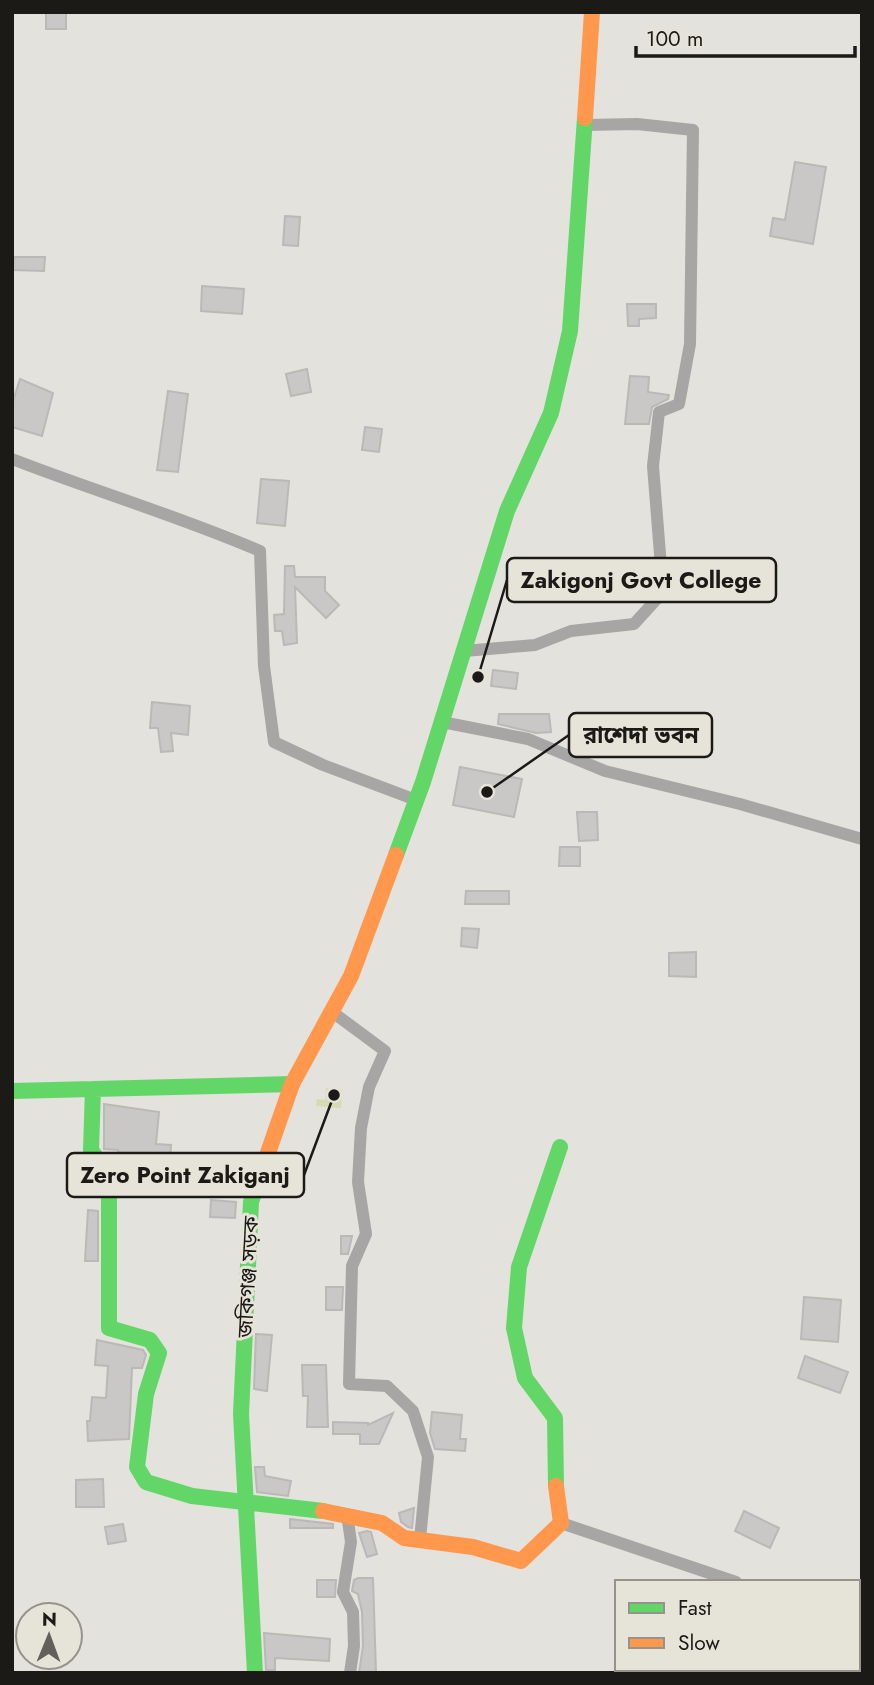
<svg xmlns="http://www.w3.org/2000/svg" width="874" height="1685" font-family="Jost,'Noto Sans Bengali',sans-serif">
<rect width="100%" height="100%" fill="#e3e2dc"/>
<!-- green -->
<path fill="#d5dcb0" d="M326,1088L342,1090L341,1108L316,1106L317,1099L325,1100Z"/>
<!-- building -->
<path fill="#cac8c7" stroke="#bab9b7" stroke-width="2" d="M46,12H66V29H46Z
M795,162L826,167L813,244L770,236L773,218L785,220Z
M285,216L300,217L298,246L283,245Z
M14,257H45L44,271L13,270Z
M202,286L244,289L242,314L201,311Z
M627,304H656V318L639,319V326H628Z
M307,369L311,392L291,396L286,374Z
M630,376L649,377L648,392L669,395L668,399L652,407L649,424H625Z
M20,379L53,393L42,436L12,427V404Z
M168,391L188,394L178,472L157,470Z
M365,427L382,429L379,452L362,450Z
M261,479L289,481L285,526L257,523Z
M285,566H294L295,577H325V591L339,605L326,618L295,587L297,643L284,645L282,631H275L274,615L284,614Z
M493,670L518,673L516,689L491,686Z
M152,702L190,706L188,735L171,733L173,751L161,752L158,728H150Z
M499,714H549L551,732L536,733L498,724Z
M460,767L522,779L514,817L453,805Z
M577,812H597L598,840L579,841Z
M560,847H580V866H559Z
M466,891H509V904H465Z
M462,928L479,929L477,948L461,946Z
M696,952V977L669,976V953Z
M104,1104L159,1112L156,1144L171,1145L170,1160H145L143,1179L120,1178L118,1150L104,1149Z
M211,1200L236,1202L235,1218L210,1217Z
M88,1210L98,1211V1261H85Z
M341,1236H352L348,1254H341Z
M326,1287H343L342,1310H326Z
M804,1297L841,1300L838,1342L801,1339Z
M256,1334L272,1335L267,1391L254,1389Z
M97,1340L143,1350L146,1355L142,1368H132L129,1439L88,1441L87,1421H90L92,1397L106,1398L108,1366L95,1365Z
M805,1356L848,1372L840,1393L798,1378Z
M302,1365H326L328,1427H307L308,1396H303Z
M432,1412L462,1415L460,1439H466L465,1451L435,1449L430,1433Z
M393,1413L379,1444H360V1434H333V1422L368,1423V1425Z
M255,1467H264L265,1476L291,1481L288,1496L257,1492Z
M103,1479L104,1507H76V1480Z
M414,1508L412,1528L408,1527L401,1522L399,1513Z
M744,1511L779,1528L770,1548L735,1531Z
M290,1519L333,1524V1528H290Z
M123,1524L126,1541L108,1544L105,1527Z
M367,1531L371,1532L377,1554L367,1557L359,1533Z
M358,1578H373L376,1673H359L363,1646L362,1612L358,1594L352,1591L354,1580Z
M317,1580H336L335,1597H317Z
M264,1633L330,1639L329,1661L275,1658V1670H266Z"/>
<g fill="none" stroke-linecap="round" stroke-linejoin="round">
<!-- street -->
<path stroke="#a7a6a4" stroke-width="12" d="M12,459C94,491 179,516 260,551L264,666L274,742L323,765L416,800
M464,651L535,645L571,631L634,624L663,592L653,466L659,412L679,404L690,344L693,130L637,124L584,125
M442,722L528,739L605,771L740,804L862,839
M331,1011L385,1051L369,1087L361,1128L358,1182L366,1234L352,1266L349,1384L387,1386L413,1411L428,1457L420,1539
M347,1514L351,1542L343,1592L353,1612L354,1646L350,1673
M561,1523L736,1582
M858,1647L862,1649"/>
<!-- fast -->
<path stroke="#63d668" stroke-width="16" d="M396,855L423,782L507,511L551,413L570,331L585,118
M93,1089L91,1150L109,1176V1328L150,1340L159,1353L146,1394L137,1467L146,1482L192,1496L323,1511
M12,1091L292,1084
M556,1486L555,1418L525,1378L514,1328L519,1267L560,1147
M255,1673L241,1414L251,1202L255,1190"/>
<!-- slow -->
<path stroke="#ff974d" stroke-width="16" d="M585,118L592,12
M255,1190L292,1084L351,976L396,855
M323,1511L382,1523L404,1538L473,1547L521,1561L561,1523L556,1486"/>
</g>
<g text-anchor="middle" stroke-width="6" stroke-linejoin="round" paint-order="stroke">
<!-- street labels -->
<g font-size="21" fill="#1b1a17" stroke="#e6e3d9">
<text transform="translate(248 1277) rotate(-87)" y="7">জকিগঞ্জ সড়ক</text>
</g>
</g>
<!-- callouts -->
<path fill="none" stroke="#1b1a17" stroke-width="2.5" d="M478 677L507 580M487 792L569 735M334 1095L304 1175"/>
<g fill="#1b1a17" stroke="#e6e3d9" stroke-width="2.5">
<circle cx="478" cy="677" r="7"/>
<circle cx="487" cy="792" r="7"/>
<circle cx="334" cy="1095" r="7"/>
</g>
<g fill="#e6e3d9" stroke="#1b1a17" stroke-width="2.5">
<rect x="507" y="558" width="269" height="44" rx="7"/>
<rect x="569" y="713" width="143" height="44" rx="7"/>
<rect x="67" y="1153" width="237" height="44" rx="7"/>
</g>
<g font-size="23" text-anchor="middle" font-weight="bold" fill="#1b1a17">
<text x="641" y="588">Zakigonj Govt College</text>
<text x="641" y="743">রাশেদা ভবন</text>
<text x="185" y="1183">Zero Point Zakiganj</text>
</g>
<!-- border -->
<rect width="874" height="1685" fill="none" stroke="#1b1a17" stroke-width="28"/>
<!-- legend -->
<rect x="615" y="1580" width="245" height="91" fill="#e6e3d9" stroke="#95938b" stroke-width="2"/>
<rect x="629" y="1603" width="35" height="10" fill="#63d668" stroke="#95938b" stroke-width="2"/>
<text x="678" y="1615" font-size="21" fill="#1b1a17">Fast</text>
<rect x="629" y="1638" width="35" height="10" fill="#ff974d" stroke="#95938b" stroke-width="2"/>
<text x="678" y="1650" font-size="21" fill="#1b1a17">Slow</text>
<!-- north arrow -->
<g transform="translate(49 1636) rotate(1)"><circle r="33" fill="#e6e3d9" stroke="#95938b" stroke-width="2"/>
<path d="M0-5L12 26L0 18L-12 26Z" fill="#61605c"/>
<text y="-10" font-size="19" font-weight="bold" text-anchor="middle" fill="#1b1a17">N</text>
</g>
<!-- scale -->
<path d="M636 46v10h219v-10" fill="none" stroke="#1b1a17" stroke-width="3.5"/>
<text x="646" y="46" font-size="21" fill="#1b1a17" stroke="#e6e3d9" stroke-width="5" paint-order="stroke">100 m</text>
</svg>
